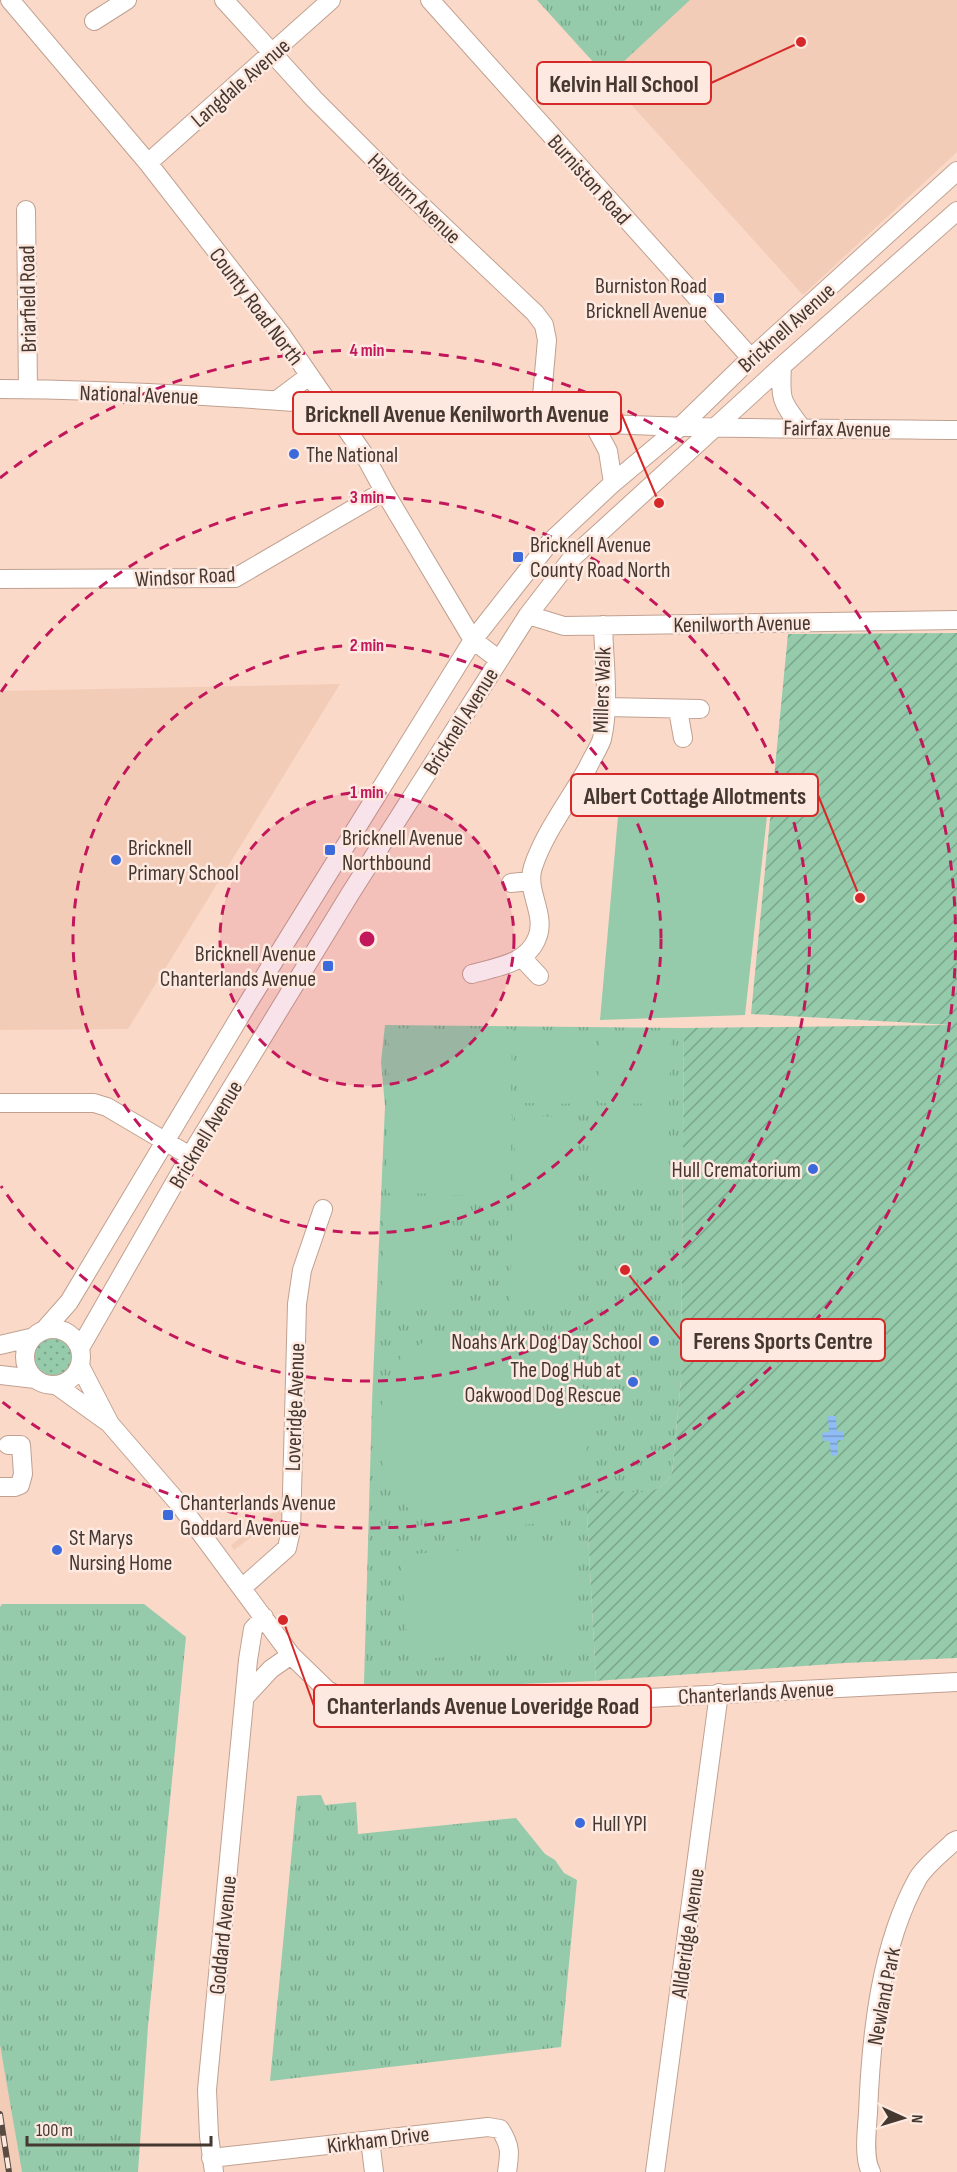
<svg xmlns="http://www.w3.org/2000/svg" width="957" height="2172" font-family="'Sofia Sans Condensed',sans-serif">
<defs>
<pattern id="grass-dots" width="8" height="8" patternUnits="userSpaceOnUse" patternTransform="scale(1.5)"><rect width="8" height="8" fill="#95cbab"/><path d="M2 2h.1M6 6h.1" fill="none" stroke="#7ba68c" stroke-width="1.8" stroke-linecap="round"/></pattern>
<pattern id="park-tufts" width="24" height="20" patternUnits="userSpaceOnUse" patternTransform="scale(1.5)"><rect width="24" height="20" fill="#95cbab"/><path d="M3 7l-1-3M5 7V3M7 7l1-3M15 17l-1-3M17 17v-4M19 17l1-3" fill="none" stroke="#7ba68c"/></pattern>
<pattern id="garden-furrows" width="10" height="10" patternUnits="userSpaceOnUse" patternTransform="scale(1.5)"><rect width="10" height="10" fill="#95cbab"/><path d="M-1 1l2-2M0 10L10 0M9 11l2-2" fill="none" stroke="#7ba68c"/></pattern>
<pattern id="water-rules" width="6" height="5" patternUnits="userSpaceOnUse" patternTransform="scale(1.5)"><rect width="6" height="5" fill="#90bcf5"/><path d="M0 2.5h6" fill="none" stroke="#779ac7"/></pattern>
</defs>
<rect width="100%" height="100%" fill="#fad9c8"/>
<!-- built -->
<path fill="#f3ccb8" d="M537,0H957V152L803,295Z
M340,684L128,1029L0,1030V691Z
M284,1504V1522L263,1538L258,1532L234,1550L231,1545Z
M0,2045L15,2127L22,2172H0Z"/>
<!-- grass -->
<path fill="url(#grass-dots)" d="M31 1355a21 21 0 1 1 42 0a21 21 0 1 1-42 0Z"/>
<!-- park -->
<path fill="url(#park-tufts)" d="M537,0H690L607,77Z
M385,1025L684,1028L681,1380L672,1473C653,1510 613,1479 588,1500L587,1514L596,1681L392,1689L364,1684L372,1402L385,1106L381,1062Z
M2,1604H144L186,1637L148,2026L138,2172H22L0,2045V1607Z
M321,1795L325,1805L356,1802L358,1834L516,1818L545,1854L555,1860L564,1873L577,1880L561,2047L270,2081L297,1796Z"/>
<!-- garden -->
<path fill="url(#garden-furrows)" d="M957,633V1658L845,1663L596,1681L587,1514L588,1499C613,1478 653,1510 672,1473L681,1380L684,1028L952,1025L751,1014L788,634Z"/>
<!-- pitch -->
<path fill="#95cbab" d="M621,783L770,789L745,1015L600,1020Z
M389,1028L447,1029V1107H388Z
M450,1028L512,1029L511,1109L449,1108Z
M521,1030L593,1031L591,1104L520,1103Z
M599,1031L671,1032L669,1104L598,1103Z
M597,1109H669L668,1182L596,1181Z
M387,1112L448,1114L446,1194L386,1193Z
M451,1114L512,1115L510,1196L450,1195Z
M515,1116L578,1117L577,1197H514Z
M384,1198H448L446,1306L382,1305Z
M513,1200L578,1202L576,1309L510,1307Z
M498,1334L536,1335L550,1341L568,1358L580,1377L589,1405L590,1440L574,1484L558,1506L539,1523L483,1530L442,1528L411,1511L387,1485L380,1453V1411L391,1375L403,1354L433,1337Z
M570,1542L579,1646L409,1660L400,1555Z"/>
<!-- water -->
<path fill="url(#water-rules)" d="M828,1416H836L837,1432L844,1431V1440H837L838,1455L831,1456L830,1441H823L822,1433L829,1432Z"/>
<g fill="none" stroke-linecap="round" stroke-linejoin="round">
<!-- minor casing -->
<g stroke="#c0a191" stroke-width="20">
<path id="minor" d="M10,0L148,163L281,334L365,456L384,491L473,640L498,659
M224,0L314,99L403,188L535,313L544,325L547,340L540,419
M430,0L751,358
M94,21L127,0
M148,163L331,0
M26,210L28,389
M782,366C780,400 781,401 801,427
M0,389C197,390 394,411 591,423C713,430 835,428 957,430
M277,400L309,376
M593,423L608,451L613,483
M0,579L235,578L384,491
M528,615L564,626L957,620
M606,707L700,709
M678,710L683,738
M511,883L530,881
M522,958L539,976
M472,974C496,967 527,964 537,938C547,914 525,891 533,867C545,831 570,800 588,767C592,758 599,748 602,739C610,703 604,662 603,625
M0,1103H94L107,1107L190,1156
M46,1328L69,1302L248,1003L473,640L550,542L613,483L681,426L751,358L957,171
M25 1357a28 28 0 1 1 56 0a28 28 0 1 1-56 0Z
M0,1345L30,1338
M80,1348L190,1156L350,894L528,615L572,558L782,366L957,211
M80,1366L110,1424L180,1505L291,1655L327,1690L360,1707L395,1711L957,1682
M0,1375L35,1379
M56,1385L106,1421
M0,1487H15L20,1485L23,1474L21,1445H8
M242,1588L287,1548L291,1530L297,1304L302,1270L323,1209
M245,1697L271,1669L291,1655
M370,2140L374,2172
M211,2158L488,2127L500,2129C511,2146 510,2153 507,2172
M214,2172L209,2136L207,2090L248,1660L253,1629L264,1617
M655,2172L719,1693
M871,2172C863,2158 867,2129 868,2113C871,2036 880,1946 918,1878C926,1865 942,1853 953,1842L957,1840"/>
</g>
<!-- minor -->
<use href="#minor" stroke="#fff" stroke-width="18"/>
<!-- rail casing -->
<g stroke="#594a42" stroke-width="6">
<path id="rail" d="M0,2114L9,2172"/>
</g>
<!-- rail -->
<use href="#rail" stroke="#fde9df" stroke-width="4" stroke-dasharray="11" stroke-linecap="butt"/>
</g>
<!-- distance rings -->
<circle cx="367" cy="939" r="147" fill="#c2185b" fill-opacity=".12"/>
<g fill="none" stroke="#c2185b" stroke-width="3" stroke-dasharray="10 8">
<circle cx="367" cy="939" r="147"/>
<circle cx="367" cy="939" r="294"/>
<path d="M1 692A442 442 0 1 1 1 1186"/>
<path d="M0 478A589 589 0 1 1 0 1400"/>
</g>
<!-- markers -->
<g fill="#3d6adb" stroke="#fde9df" stroke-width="2">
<rect x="713" y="292" width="12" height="12" rx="3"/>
<circle cx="294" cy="454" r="6"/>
<rect x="512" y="551" width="12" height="12" rx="3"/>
<rect x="324" y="844" width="12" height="12" rx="3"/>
<circle cx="116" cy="860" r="6"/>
<rect x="322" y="960" width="12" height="12" rx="3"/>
<circle cx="813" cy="1169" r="6"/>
<circle cx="654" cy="1341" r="6"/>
<circle cx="633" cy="1382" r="6"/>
<rect x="162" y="1509" width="12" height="12" rx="3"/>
<circle cx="57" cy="1550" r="6"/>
<circle cx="580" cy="1823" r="6"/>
</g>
<g text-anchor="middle" stroke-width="5" stroke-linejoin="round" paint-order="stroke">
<!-- street labels -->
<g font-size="22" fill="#453831" stroke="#fde9df">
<text transform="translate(240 82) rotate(-41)" y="8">Langdale Avenue</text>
<text transform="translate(590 179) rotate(48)" y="8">Burniston Road</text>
<text transform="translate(415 198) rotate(44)" y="8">Hayburn Avenue</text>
<text transform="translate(27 299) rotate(-91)" y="8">Briarfield Road</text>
<text transform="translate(257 306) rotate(53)" y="8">County Road North</text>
<text transform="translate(786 327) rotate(-42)" y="8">Bricknell Avenue</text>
<text transform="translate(139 394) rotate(2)" y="8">National Avenue</text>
<text transform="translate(837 428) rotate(1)" y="8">Fairfax Avenue</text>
<text transform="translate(185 576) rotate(-3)" y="8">Windsor Road</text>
<text transform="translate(742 623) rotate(-1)" y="8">Kenilworth Avenue</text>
<text transform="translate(601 690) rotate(-88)" y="8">Millers Walk</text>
<text transform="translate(460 721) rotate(-58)" y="8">Bricknell Avenue</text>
<text transform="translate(205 1134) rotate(-59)" y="8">Bricknell Avenue</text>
<text transform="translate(294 1407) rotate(-88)" y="8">Loveridge Avenue</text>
<text transform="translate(756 1692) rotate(-3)" y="8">Chanterlands Avenue</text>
<text transform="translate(687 1933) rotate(-82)" y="8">Allderidge Avenue</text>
<text transform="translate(222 1935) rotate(-84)" y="8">Goddard Avenue</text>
<text transform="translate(883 1996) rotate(-79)" y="8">Newland Park</text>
<text transform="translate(378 2139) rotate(-7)" y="8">Kirkham Drive</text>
</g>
<!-- poi labels -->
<g font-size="22" fill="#453831" stroke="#fde9df" text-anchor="start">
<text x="707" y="293" text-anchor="end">Burniston Road<tspan x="707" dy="25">Bricknell Avenue</tspan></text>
<text x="306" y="462">The National</text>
<text x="530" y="552">Bricknell Avenue<tspan x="530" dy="25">County Road North</tspan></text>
<text x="342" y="845">Bricknell Avenue<tspan x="342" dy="25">Northbound</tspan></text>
<text x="128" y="855">Bricknell<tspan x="128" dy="25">Primary School</tspan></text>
<text x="316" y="961" text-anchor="end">Bricknell Avenue<tspan x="316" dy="25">Chanterlands Avenue</tspan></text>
<text x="801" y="1177" text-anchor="end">Hull Crematorium</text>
<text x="642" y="1349" text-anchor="end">Noahs Ark Dog Day School</text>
<text x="621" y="1377" text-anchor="end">The Dog Hub at<tspan x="621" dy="25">Oakwood Dog Rescue</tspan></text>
<text x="180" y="1510">Chanterlands Avenue<tspan x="180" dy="25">Goddard Avenue</tspan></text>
<text x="69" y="1545">St Marys<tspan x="69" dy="25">Nursing Home</tspan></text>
<text x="592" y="1831">Hull YPI</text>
</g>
</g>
<circle cx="367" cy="939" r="9" fill="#c2185b" stroke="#fde9df" stroke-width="3"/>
<g font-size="18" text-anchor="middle" font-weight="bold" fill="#c2185b" stroke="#fde9df" stroke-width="5" stroke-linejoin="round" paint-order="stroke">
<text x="367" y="356">4 min</text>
<text x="367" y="503">3 min</text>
<text x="367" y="651">2 min</text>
<text x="367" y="798">1 min</text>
</g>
<!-- callouts -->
<path fill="none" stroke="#d62828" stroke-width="2" d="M801 42L711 83M659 503L621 413M860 898L818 795M625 1270L681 1340M283 1620L314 1706"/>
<g fill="#d62828" stroke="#fde9df" stroke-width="2">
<circle cx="801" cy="42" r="6"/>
<circle cx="659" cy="503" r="6"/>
<circle cx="860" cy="898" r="6"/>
<circle cx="625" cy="1270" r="6"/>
<circle cx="283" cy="1620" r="6"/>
</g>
<g fill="#fde9df" stroke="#d62828" stroke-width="2">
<rect x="537" y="62" width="174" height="42" rx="6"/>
<rect x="293" y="392" width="328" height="42" rx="6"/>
<rect x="571" y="774" width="247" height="42" rx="6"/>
<rect x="681" y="1319" width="204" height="42" rx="6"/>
<rect x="314" y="1685" width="337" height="42" rx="6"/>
</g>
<g font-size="24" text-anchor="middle" font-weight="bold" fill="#453831">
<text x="624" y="92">Kelvin Hall School</text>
<text x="457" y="422">Bricknell Avenue Kenilworth Avenue</text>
<text x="695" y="804">Albert Cottage Allotments</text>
<text x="783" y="1349">Ferens Sports Centre</text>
<text x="483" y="1714">Chanterlands Avenue Loveridge Road</text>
</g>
<!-- north arrow -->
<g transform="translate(903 2118) rotate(94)" stroke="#fde9df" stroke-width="4.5" paint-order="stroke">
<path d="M0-4.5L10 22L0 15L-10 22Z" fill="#453831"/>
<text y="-9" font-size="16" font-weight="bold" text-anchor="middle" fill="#453831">N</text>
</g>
<!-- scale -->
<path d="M27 2136v9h184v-9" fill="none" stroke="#453831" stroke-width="3"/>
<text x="36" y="2136" font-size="18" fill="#453831" stroke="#fde9df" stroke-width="4.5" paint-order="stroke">100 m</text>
</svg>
